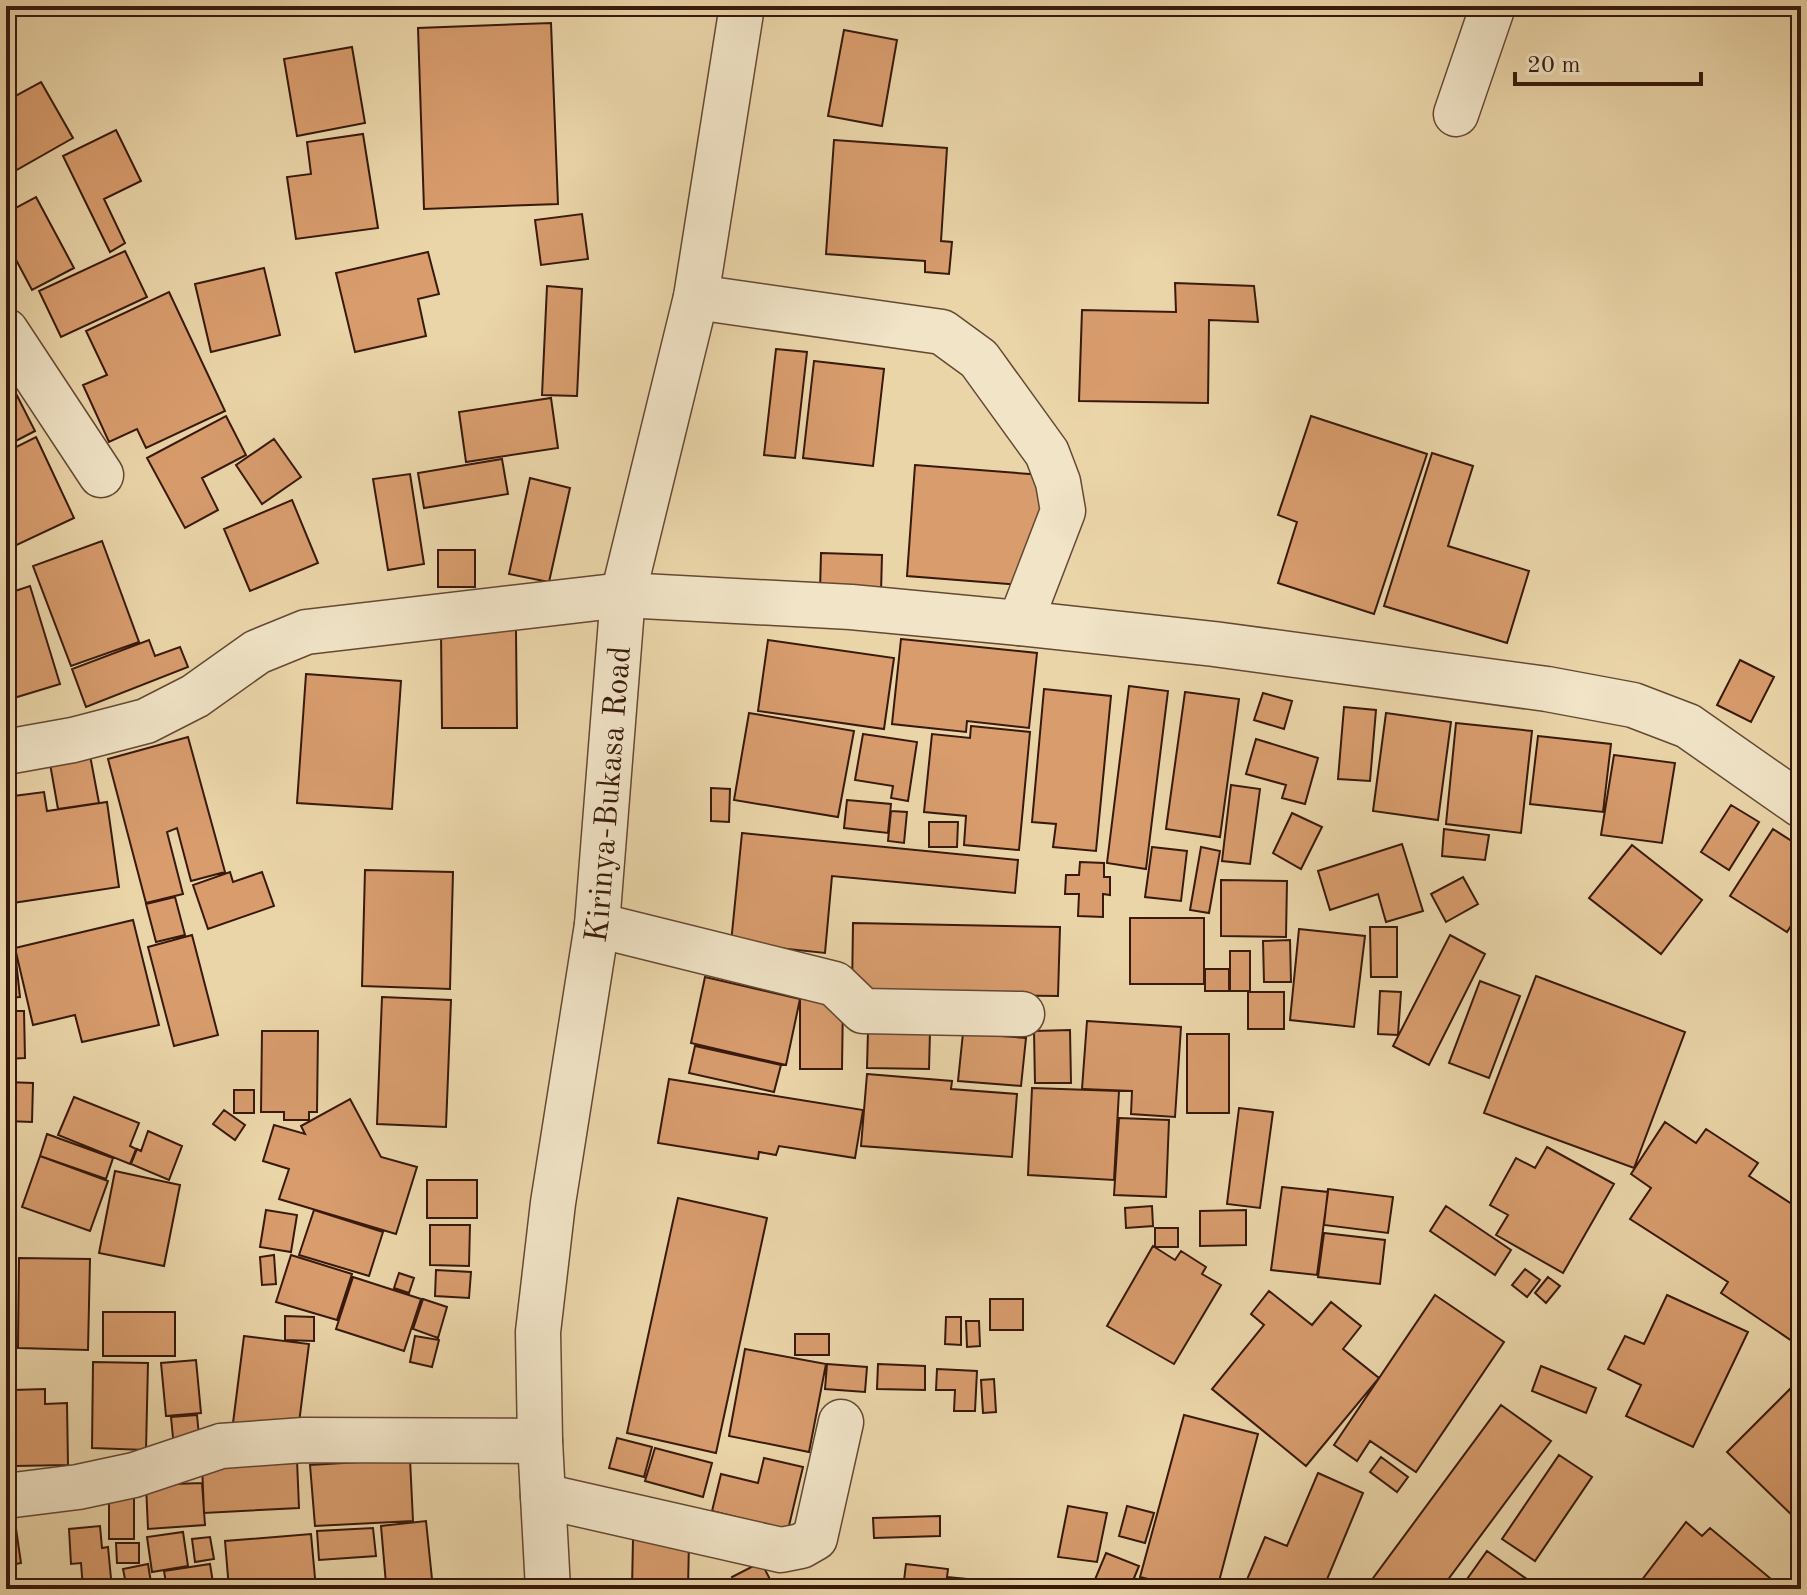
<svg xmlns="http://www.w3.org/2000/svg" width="1807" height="1595" font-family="'Old Standard TT',serif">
<rect width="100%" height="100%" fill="#ead5a9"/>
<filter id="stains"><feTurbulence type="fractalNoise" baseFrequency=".0025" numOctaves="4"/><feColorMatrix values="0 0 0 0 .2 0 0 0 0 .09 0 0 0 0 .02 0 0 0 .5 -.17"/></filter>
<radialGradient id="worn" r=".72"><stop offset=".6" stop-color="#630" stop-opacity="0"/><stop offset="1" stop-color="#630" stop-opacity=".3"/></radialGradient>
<!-- building -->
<path fill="#d89c6d" stroke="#38190c" stroke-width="2" d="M551,23L558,204L424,209L418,28Z
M844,30L897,40L882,126L828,116Z
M352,47L365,123L297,136L284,59Z
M41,82L73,138L6,176V101Z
M116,130L141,181L104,199L125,243L110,252L63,156Z
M363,134L378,228L296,239L287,177L311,174L307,142Z
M834,140L947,148L941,241L952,242L949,274L925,272V261L826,254Z
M36,197L74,268L32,290L6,241V213Z
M582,214L588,259L541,265L535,220Z
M125,251L147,297L61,337L39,291Z
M428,252L439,294L418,299L426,336L355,352L336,273Z
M264,268L280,335L211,352L195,284Z
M1175,283L1254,286L1258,322L1209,320L1208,403L1079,401L1082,310L1176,312Z
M547,286L582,289L577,396L542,395Z
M169,292L225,411L146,448L137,429L109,442L83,385L107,375L86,331Z
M776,349L807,352L795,458L764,455Z
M814,361L884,369L873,466L803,458Z
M6,374L35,431L6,446Z
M551,398L558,448L466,462L459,412Z
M226,416L246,455L202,478L218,510L185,528L147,458Z
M1311,416L1427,454L1374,614L1278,583L1297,522L1278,515Z
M36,437L74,518L6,550V452Z
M274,439L301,477L262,504L236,465Z
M1432,453L1473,466L1448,546L1529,571L1507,643L1384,606Z
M502,459L508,494L424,508L418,473Z
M915,465L1043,475L1034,586L907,576Z
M410,474L424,564L388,570L373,479Z
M530,478L570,488L549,582L509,574Z
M292,500L318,563L250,591L224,529Z
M102,541L139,642L71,666L33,566Z
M438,550H475V587H438Z
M821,553L882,555L881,593L820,591Z
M30,586L60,684L14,698L6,673V594Z
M516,630L517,728H442L441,631Z
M901,639L1037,653L1029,728L967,721L966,732L892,724Z
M149,640L155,656L180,647L188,667L86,707L72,669Z
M768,640L894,658L884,729L758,711Z
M1740,660L1774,677L1751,722L1717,705Z
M306,674L401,681L392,809L297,803Z
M1129,686L1168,691L1146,869L1107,863Z
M1044,689L1111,696L1096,851L1053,847L1056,824L1032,822Z
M1185,692L1239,699L1220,837L1166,829Z
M1263,693L1292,701L1284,729L1254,720Z
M1344,707L1376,710L1370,781L1338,779Z
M749,713L854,731L838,817L734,800Z
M1386,713L1451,722L1438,820L1373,811Z
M1456,723L1532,731L1521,833L1446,824Z
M971,726L1030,732L1019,850L964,845L966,816L924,812L932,734L970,738Z
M863,734L917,742L908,801L891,798L893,786L855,780Z
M1538,736L1611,744L1603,812L1530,804Z
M188,737L225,872L191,881L177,828L167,832L183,894L146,903L108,759Z
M1256,739L1318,758L1305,804L1282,798L1286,785L1246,774Z
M89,750L99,803L58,809L49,758Z
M1614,755L1675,763L1662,843L1601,835Z
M1231,785L1260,789L1250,864L1222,861Z
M711,788L730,789L729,822L711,821Z
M44,792L47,811L107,802L119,887L6,904V797Z
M847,800L891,804L888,833L844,828Z
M1731,805L1759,822L1729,870L1701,852Z
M891,811L907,812L904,843L888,841Z
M1292,813L1322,827L1301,869L1273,853Z
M929,822H958L957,847H929Z
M1444,829L1489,835L1485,860L1442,856Z
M1773,829L1801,847V910L1787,932L1730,896Z
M742,833L1018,860L1015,893L832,876L825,953L731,943Z
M1402,844L1423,911L1386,922L1378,894L1330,910L1318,871Z
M1632,845L1702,900L1661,954L1589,898Z
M1152,847L1187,851L1181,901L1145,897Z
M1201,847L1220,851L1209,913L1190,910Z
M1080,862L1104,863V877H1110V895L1103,894V917L1078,916L1079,894H1065L1066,875H1079Z
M365,870L453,872L450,989L362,986Z
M230,872L233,882L262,872L274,906L208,929L193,885Z
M1463,877L1478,904L1446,922L1431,894Z
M1221,880L1287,881L1286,937L1221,936Z
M175,897L185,935L156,942L146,904Z
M1130,918H1204V984H1130Z
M133,920L159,1025L82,1042L75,1015L33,1025L15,948Z
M853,923L1060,927L1058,996L852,993Z
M1370,927H1397V977H1371Z
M1299,929L1365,936L1354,1027L1290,1020Z
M192,935L218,1035L174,1046L148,947Z
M1450,935L1485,954L1429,1065L1393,1046Z
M1290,940L1291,982H1264L1263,941Z
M1230,951H1250V991H1230Z
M16,960L20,997L6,998V961Z
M1205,969H1229V991H1205Z
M1536,976L1685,1032L1634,1168L1484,1113Z
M705,977L800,999L786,1065L691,1043Z
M1480,981L1520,996L1489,1078L1449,1063Z
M1380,991L1401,992L1398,1035L1378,1034Z
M1248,992H1284V1029H1248Z
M382,997L451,1000L446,1127L377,1124Z
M800,998H843L842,1069H800Z
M6,1011H24L25,1058L6,1059Z
M1087,1021L1181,1027L1175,1117L1131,1114L1132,1091L1082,1089Z
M1070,1030L1071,1083H1035L1034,1031Z
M262,1031H318L317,1112H309V1120H284V1112H261Z
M868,1031L930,1032L929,1069L867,1068Z
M963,1033L1026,1038L1021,1086L958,1081Z
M1187,1034H1229V1113H1187Z
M695,1046L781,1065L774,1092L689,1073Z
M867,1074L952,1081L951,1089L1017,1094L1012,1157L861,1146Z
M669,1079L863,1110L855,1158L779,1146L776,1155L759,1152L758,1159L658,1143Z
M6,1082L33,1083L32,1122L6,1121Z
M1032,1088L1119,1091L1114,1180L1028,1175Z
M234,1090H254V1113H234Z
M74,1097L139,1123L130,1146L136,1149L130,1164L58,1135Z
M350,1099L381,1157L417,1167L396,1234L279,1199L289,1169L263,1161L274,1125L305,1134L301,1126Z
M1239,1108L1273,1112L1260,1208L1227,1204Z
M224,1110L245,1125L235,1140L213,1124Z
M1119,1118L1169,1120L1166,1197L1114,1195Z
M1665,1122L1696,1143L1706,1129L1758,1163L1749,1176L1801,1210V1334L1795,1343L1721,1293L1728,1282L1630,1219L1651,1188L1631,1174Z
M148,1131L182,1146L169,1180L131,1164L137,1149L141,1151Z
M47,1134L113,1158L106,1179L40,1156Z
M1547,1147L1614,1184L1563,1273L1496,1235L1508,1215L1490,1205L1516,1158L1535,1168Z
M40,1156L108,1181L90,1231L22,1207Z
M115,1171L180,1185L164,1266L99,1253Z
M427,1180H477V1218H427Z
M1282,1187L1328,1192L1317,1275L1271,1270Z
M1328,1189L1393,1197L1388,1233L1324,1225Z
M678,1198L767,1218L716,1453L627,1433Z
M1152,1206L1153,1226L1126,1228L1125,1208Z
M1446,1206L1511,1250L1495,1275L1430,1231Z
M266,1210L297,1215L291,1252L260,1247Z
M314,1210L383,1232L369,1276L299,1255Z
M1246,1210V1245L1200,1246V1211Z
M430,1225H470L469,1266L430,1265Z
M1155,1228H1178V1247H1155Z
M1324,1233L1385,1240L1380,1284L1318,1277Z
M1153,1246L1175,1260L1181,1251L1206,1267L1202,1274L1221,1285L1174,1364L1107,1326Z
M274,1255L276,1284L262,1285L260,1257Z
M291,1255L352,1274L337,1320L276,1302Z
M19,1258L90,1259L88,1350L18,1348Z
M6,1261H16V1290H6Z
M1525,1269L1540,1280L1527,1297L1512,1285Z
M436,1270L471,1272L469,1298L435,1296Z
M399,1273L414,1278L409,1293L394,1288Z
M353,1277L421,1299L404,1351L336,1329Z
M1548,1277L1560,1286L1546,1303L1535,1293Z
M1269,1291L1312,1325L1331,1302L1361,1326L1343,1349L1379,1378L1306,1466L1212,1389L1264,1325L1251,1314Z
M1435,1295L1504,1342L1416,1472L1370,1441L1357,1461L1334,1445Z
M1667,1295L1748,1332L1693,1447L1626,1416L1641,1385L1608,1369L1625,1336L1644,1344Z
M423,1299L447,1307L438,1338L413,1329Z
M990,1299H1023V1330H990Z
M6,1310H13L15,1360L6,1361Z
M103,1312H175V1356H103Z
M285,1316L314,1317V1341L285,1340Z
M946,1317H961V1345L945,1344Z
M966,1321H979L980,1346L967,1347Z
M795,1334H829V1355H795Z
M244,1336L309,1344L298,1431L233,1423Z
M415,1336L439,1340L432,1367L410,1362Z
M745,1349L826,1364L809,1452L729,1436Z
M196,1360L201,1413L166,1416L161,1363Z
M93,1362L148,1363L146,1450L92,1448Z
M827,1364L867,1367L865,1392L825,1389Z
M878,1364L925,1366V1390L877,1389Z
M1541,1366L1596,1388L1586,1413L1532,1391Z
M937,1369L977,1371L975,1411H954L955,1390H936Z
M994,1379L996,1412L983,1413L981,1380Z
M45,1389V1404L67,1403L68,1465L15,1466L13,1390Z
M1790,1389L1801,1399V1524L1727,1452Z
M1501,1405L1551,1441L1441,1589H1365Z
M197,1415L200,1446L174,1448L171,1417Z
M1184,1415L1258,1434L1217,1589H1187L1140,1577Z
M617,1438L652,1447L644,1477L609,1468Z
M655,1448L712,1463L703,1497L645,1481Z
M1559,1455L1592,1477L1535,1561L1502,1539Z
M1381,1457L1408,1477L1397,1492L1370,1472Z
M764,1458L803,1467L788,1530L712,1511L721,1474L758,1483Z
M410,1459L413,1521L315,1526L310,1465Z
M297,1460L299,1508L204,1513L202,1465Z
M1318,1473L1363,1493L1323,1589H1243L1265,1537L1287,1546Z
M202,1483L205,1525L148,1529L146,1485Z
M109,1492H134V1539H109Z
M1068,1506L1107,1513L1097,1562L1058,1557Z
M1127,1506L1154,1513L1145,1543L1119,1536Z
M13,1508L21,1563L6,1566V1509Z
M940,1516V1536L874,1538L873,1518Z
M426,1521L432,1579L386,1584L381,1526Z
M1686,1522L1702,1536L1710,1528L1783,1589H1635Z
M100,1526L102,1548L108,1547L112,1589H83L81,1563L71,1564L69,1529Z
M373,1528L376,1556L319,1560L317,1531Z
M183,1532L188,1566L152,1572L147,1537Z
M311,1534L316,1589H229L225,1541Z
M210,1537L214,1559L195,1562L192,1539Z
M633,1539L689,1540L688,1589H632Z
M116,1543H139V1563H117Z
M1487,1551L1541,1589H1460Z
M1106,1553L1139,1566L1134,1578L1161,1589H1091Z
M761,1562L775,1589H738L732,1577Z
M148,1564L152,1589H127L123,1569Z
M210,1564L214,1589H167L164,1571Z
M906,1564L948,1569L947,1577L1007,1583L1006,1589H903Z
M382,1579L383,1589H332L331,1583Z
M423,1581L424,1589H395L394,1583Z"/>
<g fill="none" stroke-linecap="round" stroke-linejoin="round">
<!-- minor casing -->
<g stroke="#644833" stroke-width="47">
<g id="minor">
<path d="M1456,114L1493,6"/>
<path d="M696,297L942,332L979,359L1047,453L1058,482L1063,511L1020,623"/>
<path d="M6,331L101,475"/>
<path d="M6,752L73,740L146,721L195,696L257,652L306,632L623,595L851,607L1020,623L1214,644L1547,689L1633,705L1688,726L1801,805"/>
<path d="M597,925L835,984L863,1011L1022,1014"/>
<path d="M6,1496L78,1487L134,1475L221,1446L304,1440L540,1441"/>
<path d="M543,1496L781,1550L801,1546L815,1538L841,1422"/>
<path id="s1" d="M548,1589L540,1441L538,1332L553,1203L597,925L623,595L696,297L742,6"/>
</g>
</g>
<!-- minor -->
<use href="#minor" stroke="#f1e4c7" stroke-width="44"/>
</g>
<g text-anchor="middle" stroke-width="8" stroke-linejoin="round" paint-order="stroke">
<!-- street labels -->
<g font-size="32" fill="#38190c" stroke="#f1e4c7">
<text dy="11" stroke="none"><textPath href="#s1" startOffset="800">Kirinya-Bukasa Road</textPath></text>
</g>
</g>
<!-- margin -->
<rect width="1807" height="1595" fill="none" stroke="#ead5a9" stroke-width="32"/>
<rect x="8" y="8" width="1791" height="1579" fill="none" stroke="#38190c" stroke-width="4"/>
<rect x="16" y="16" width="1775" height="1563" fill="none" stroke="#38190c" stroke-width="2"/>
<!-- scale -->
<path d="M1515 72v12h186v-12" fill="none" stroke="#38190c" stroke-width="4"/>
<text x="1527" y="72" font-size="24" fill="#38190c" stroke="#f1e4c7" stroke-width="6" paint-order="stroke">20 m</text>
<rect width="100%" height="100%" filter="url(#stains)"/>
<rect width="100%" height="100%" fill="url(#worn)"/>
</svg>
